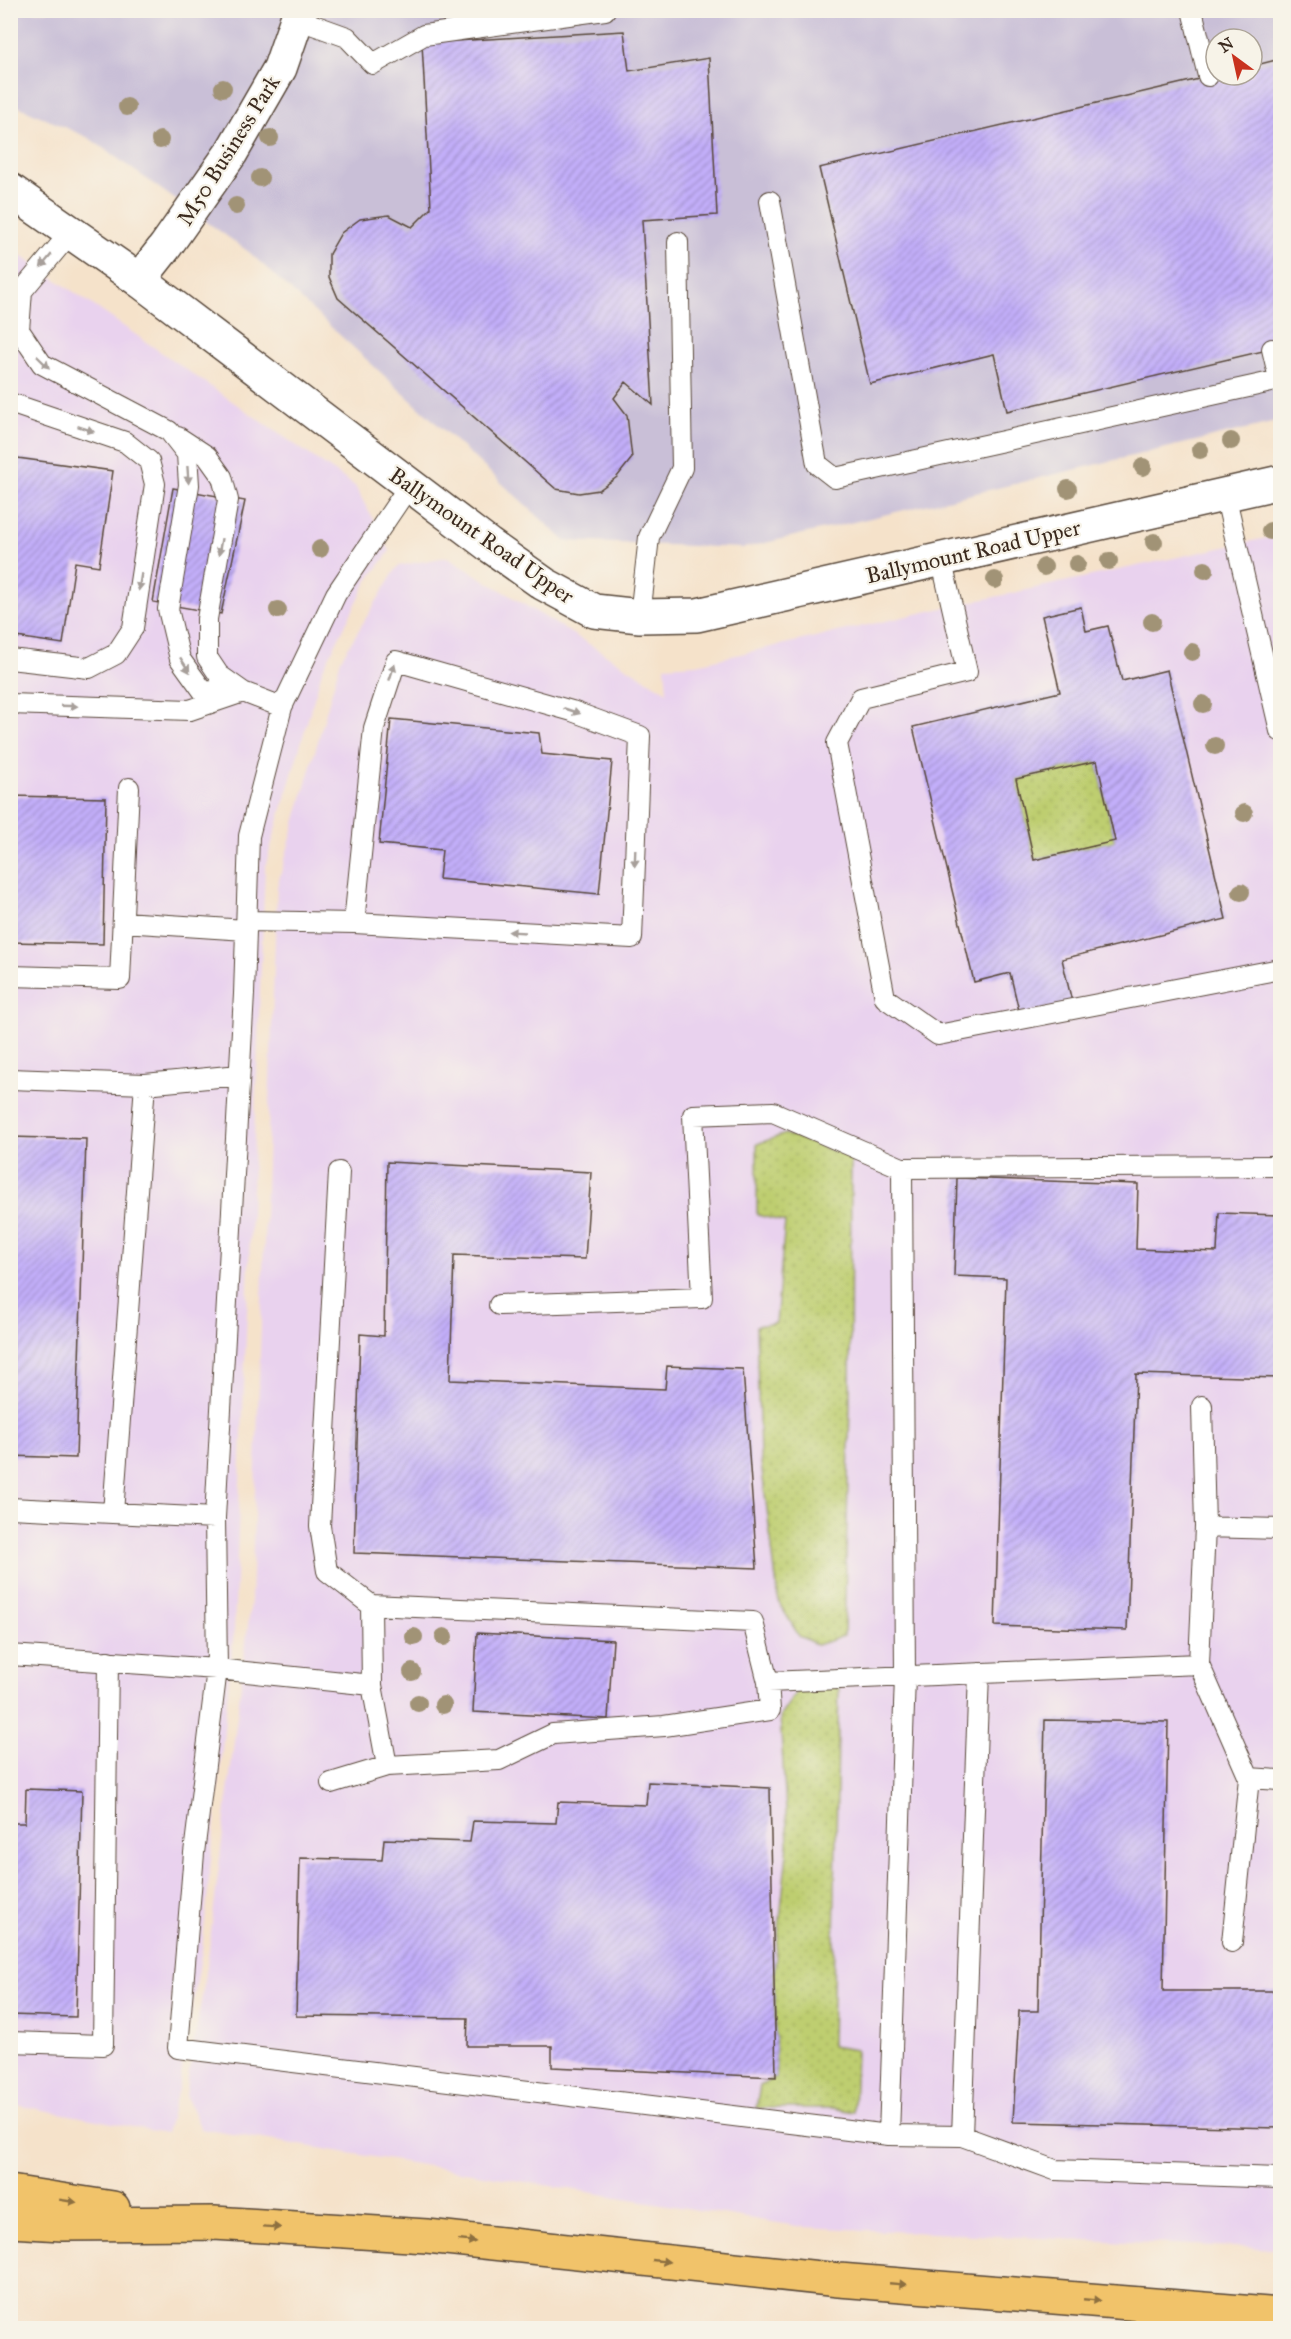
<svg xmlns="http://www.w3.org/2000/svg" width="1291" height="2339" font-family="'IM FELL Great Primer',serif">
<defs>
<pattern id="grass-dots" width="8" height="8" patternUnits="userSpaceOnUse" patternTransform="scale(1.5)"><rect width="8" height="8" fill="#bece70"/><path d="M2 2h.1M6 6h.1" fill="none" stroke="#a4b161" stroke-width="1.8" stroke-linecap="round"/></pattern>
<pattern id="building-hatch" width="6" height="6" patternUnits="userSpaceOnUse" patternTransform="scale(1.5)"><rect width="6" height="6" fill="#c3affa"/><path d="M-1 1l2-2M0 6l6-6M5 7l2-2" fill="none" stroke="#a08fca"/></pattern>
</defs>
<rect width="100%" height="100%" fill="#f7f3e8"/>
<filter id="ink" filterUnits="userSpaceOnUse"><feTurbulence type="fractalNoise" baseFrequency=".0167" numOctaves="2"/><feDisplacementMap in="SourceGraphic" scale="12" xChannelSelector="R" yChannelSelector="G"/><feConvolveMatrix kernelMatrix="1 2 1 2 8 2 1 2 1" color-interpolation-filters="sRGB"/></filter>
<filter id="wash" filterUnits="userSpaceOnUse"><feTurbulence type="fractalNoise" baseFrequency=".008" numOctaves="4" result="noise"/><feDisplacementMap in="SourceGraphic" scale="24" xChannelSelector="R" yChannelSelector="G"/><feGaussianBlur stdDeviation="1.35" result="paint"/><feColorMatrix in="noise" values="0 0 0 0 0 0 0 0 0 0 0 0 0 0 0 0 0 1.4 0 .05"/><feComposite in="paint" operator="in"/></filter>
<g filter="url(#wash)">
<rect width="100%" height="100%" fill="#f5e2ca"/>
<!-- built -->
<path fill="#e9d2ee" d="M10,248L355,486L390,551L367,582L322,671L265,867L234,1630L202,1950L180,2082L166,2133L11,2104Z
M1280,535V2249L803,2227L201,2129L185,2094L206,1974L251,1601L277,887L341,659L398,566L447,557L667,692L665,666L697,664L925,612Z"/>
<!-- industrial -->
<path fill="#c9bfd7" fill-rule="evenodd" d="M11,11H1280V421L744,548L565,541L249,252L89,138L11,103ZM1216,39H1252V75H1216Z"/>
<!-- grass -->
<path fill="url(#grass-dots)" stroke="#7c7c47" stroke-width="1.5" d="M1097,761L1115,841L1034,860L1016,779Z
M785,1134L851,1157L850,1405L844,1636L817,1645L799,1636L779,1603L760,1455L756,1326L776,1323L785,1222L757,1215V1144Z
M804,1681L839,1684L832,2046L856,2050L854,2112L832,2108H756L760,2086L776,2077L774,1975L788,1843L780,1716Z"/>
<g id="blocks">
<!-- building -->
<path fill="url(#building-hatch)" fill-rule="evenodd" d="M624,31L629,71L709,58L717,215L642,220L653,405L626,382L614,398L627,415L632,458L617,477L599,490L579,493L556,489L338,298L329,277V254L341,233L360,219L389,215L412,227L431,208L422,43Z
M1280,59V347L1007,411L994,354L870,384L819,168L1216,75H1252V66Z
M10,457L113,471L99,566L75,562L63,644L10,636Z
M173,488L245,501L221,614L153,602Z
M1081,607L1086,631L1108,626L1122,681L1167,670L1226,919L1062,959L1072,1002L1020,1015L1010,973L974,982L913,727L1060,692L1042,616ZM1097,761L1115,841L1034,860L1016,779Z
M391,719L539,733L542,754L612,761L599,894L439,879L442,850L379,844Z
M10,796L106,798L103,944L10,942Z
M10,1137L86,1139L76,1458L10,1456Z
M387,1162L591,1172L585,1259L454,1255L450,1380L665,1389L667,1366L743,1369L757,1568L354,1553L360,1334L384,1336Z
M957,1178L1138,1184L1136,1249L1217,1252L1219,1213L1280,1215V1378L1136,1374L1127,1630L995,1626L1006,1278L954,1276Z
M477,1633L613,1640L608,1719L473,1712Z
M1045,1720L1168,1722L1163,1991H1280V2128L1013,2122L1019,2011H1038Z
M648,1782L770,1788L776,2077L552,2067V2046H467L468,2018L296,2016L300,1858L382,1860L384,1839L470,1842L473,1821L556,1823L558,1802L646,1805Z
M26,1789L82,1791L76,2017L10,2015V1823H25Z"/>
</g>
</g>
<g filter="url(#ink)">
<use href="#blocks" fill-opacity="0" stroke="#574638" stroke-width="1.5"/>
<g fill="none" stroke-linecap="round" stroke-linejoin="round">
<!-- service casing -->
<g stroke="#574638" stroke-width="22">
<path id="service" d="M1192,10L1208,76
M297,19L347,37L373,64L424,35L605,10
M770,201L817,464L835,478L1280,380
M22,291L19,330L42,364L169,431L187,454L189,485L168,609L180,659L203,691L243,692
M12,294L22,291L71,232
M1272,349L1280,383
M10,403L125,442L149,461L155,484L133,628L116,654L89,668L10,659
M178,437L207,456L222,477L228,500L207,619V657L219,675L243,692
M409,486L336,594L282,707L249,836L244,994L215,1518L217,1669L194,1853L178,2048L889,2135
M1225,494L1280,731
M941,558L967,672L861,698L837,743L885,998L938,1035L1280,969
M640,616L649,537L682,468L678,242
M10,704L190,710L243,692L282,707
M246,921L354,923L374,728L396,661L572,711L640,736L632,938L354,923
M123,922L246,930
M10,976L120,979L129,788
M10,1079L145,1084L239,1075
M499,1305L702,1298L693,1115L773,1112L902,1168
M1202,1406L1205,1527
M10,1508L215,1518
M113,1513L145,1084
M371,1605L372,1685L387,1766
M10,1655L217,1669L372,1685
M1199,1664L1205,1527L1280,1529
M979,1673L962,2136L889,2135L905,1677L902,1168L1280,1166
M768,1682L1199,1664L1249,1778L1280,1780
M331,1783L387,1766L499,1760L553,1734L664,1726L770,1710L768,1682L753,1622L371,1605L327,1571L320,1526L339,1172
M1232,1942L1249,1778
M10,2042L103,2045L108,1661
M962,2136L1055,2170L1280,2178"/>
</g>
<!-- minor casing -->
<g stroke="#574638" stroke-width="36">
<path id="minor" d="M139,280L165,247L231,153L280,68L300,10"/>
</g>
<!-- tertiary casing -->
<g stroke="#574638" stroke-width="36">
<path id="tertiary" d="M10,190L139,280L489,545L544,584L594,611L640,616L697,615L1280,482"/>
</g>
<!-- motorway casing -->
<g stroke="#574638" stroke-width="36">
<path id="motorway" d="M10,2192L113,2208
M10,2221L62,2224L214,2223L427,2236L839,2280L1280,2315"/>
</g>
<!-- service -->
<use href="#service" stroke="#fff" stroke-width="20"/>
<!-- minor -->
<use href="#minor" stroke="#fff" stroke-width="33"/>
<!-- tertiary -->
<use href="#tertiary" stroke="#fff" stroke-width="33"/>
<!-- motorway -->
<use href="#motorway" stroke="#f1c36a" stroke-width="33"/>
</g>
<!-- trees -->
<g fill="#a19376">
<circle cx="223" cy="88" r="9"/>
<circle cx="127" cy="107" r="9"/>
<circle cx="270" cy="138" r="9"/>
<circle cx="160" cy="140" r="9"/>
<circle cx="260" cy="178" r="9"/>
<circle cx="236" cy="206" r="9"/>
<circle cx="1231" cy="441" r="9"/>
<circle cx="1200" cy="450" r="9"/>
<circle cx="1143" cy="467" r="9"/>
<circle cx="1068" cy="489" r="9"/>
<circle cx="1270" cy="531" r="9"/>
<circle cx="1154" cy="542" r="9"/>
<circle cx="320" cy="549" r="9"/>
<circle cx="1109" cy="561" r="9"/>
<circle cx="1077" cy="564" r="9"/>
<circle cx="1044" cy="567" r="9"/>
<circle cx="1205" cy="570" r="9"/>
<circle cx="995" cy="580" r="9"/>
<circle cx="278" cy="610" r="9"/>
<circle cx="1152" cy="622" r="9"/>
<circle cx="1192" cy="652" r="9"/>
<circle cx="1203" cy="704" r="9"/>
<circle cx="1215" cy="746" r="9"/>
<circle cx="1244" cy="813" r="9"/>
<circle cx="1241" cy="892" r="9"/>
<circle cx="414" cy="1637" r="9"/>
<circle cx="444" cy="1637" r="9"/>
<circle cx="412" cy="1672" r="9"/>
<circle cx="418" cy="1703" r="9"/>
<circle cx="443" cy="1705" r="9"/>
</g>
<!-- one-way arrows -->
<defs><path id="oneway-solid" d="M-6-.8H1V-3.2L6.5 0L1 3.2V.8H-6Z" transform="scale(1.5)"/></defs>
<g fill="#a79f9a">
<use href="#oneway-solid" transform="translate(46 261) rotate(130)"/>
<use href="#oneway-solid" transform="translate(43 362) rotate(44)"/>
<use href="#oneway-solid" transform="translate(86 429) rotate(19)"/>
<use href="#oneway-solid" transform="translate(188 475) rotate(86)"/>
<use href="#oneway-solid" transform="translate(220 547) rotate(100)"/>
<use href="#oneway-solid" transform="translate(140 582) rotate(99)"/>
<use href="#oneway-solid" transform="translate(185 665) rotate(57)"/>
<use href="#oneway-solid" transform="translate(392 672) rotate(-72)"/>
<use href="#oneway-solid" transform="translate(69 706) rotate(2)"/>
<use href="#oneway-solid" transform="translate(572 711) rotate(18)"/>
<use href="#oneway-solid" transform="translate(635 858) rotate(92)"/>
<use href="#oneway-solid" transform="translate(517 932) rotate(-177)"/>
</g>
<g fill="#8d6f40">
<use href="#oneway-solid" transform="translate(68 2201) rotate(9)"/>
<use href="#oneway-solid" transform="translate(272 2227) rotate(4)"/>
<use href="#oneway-solid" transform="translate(467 2241) rotate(6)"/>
<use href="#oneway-solid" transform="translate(661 2261) rotate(6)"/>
<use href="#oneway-solid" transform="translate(898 2284) rotate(5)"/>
<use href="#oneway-solid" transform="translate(1092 2300) rotate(5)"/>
</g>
</g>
<g text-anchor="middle" stroke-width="4.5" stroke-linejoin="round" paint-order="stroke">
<!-- street labels -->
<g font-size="22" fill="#3b2a1e" stroke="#f7f3e8">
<text transform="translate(228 150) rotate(-58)" y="8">M50 Business Park</text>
<text transform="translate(482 535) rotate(35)" y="8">Ballymount Road Upper</text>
<text transform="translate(973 551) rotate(-13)" y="8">Ballymount Road Upper</text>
</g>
</g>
<!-- margin -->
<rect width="1291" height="2339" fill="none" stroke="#f7f3e8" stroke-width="36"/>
<!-- north arrow -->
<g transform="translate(1234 57) rotate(327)"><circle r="28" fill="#f7f3e8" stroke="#aca397" stroke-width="1.5"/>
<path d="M0-4.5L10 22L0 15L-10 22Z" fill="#c8321e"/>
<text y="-9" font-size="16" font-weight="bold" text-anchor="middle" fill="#3b2a1e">N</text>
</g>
</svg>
